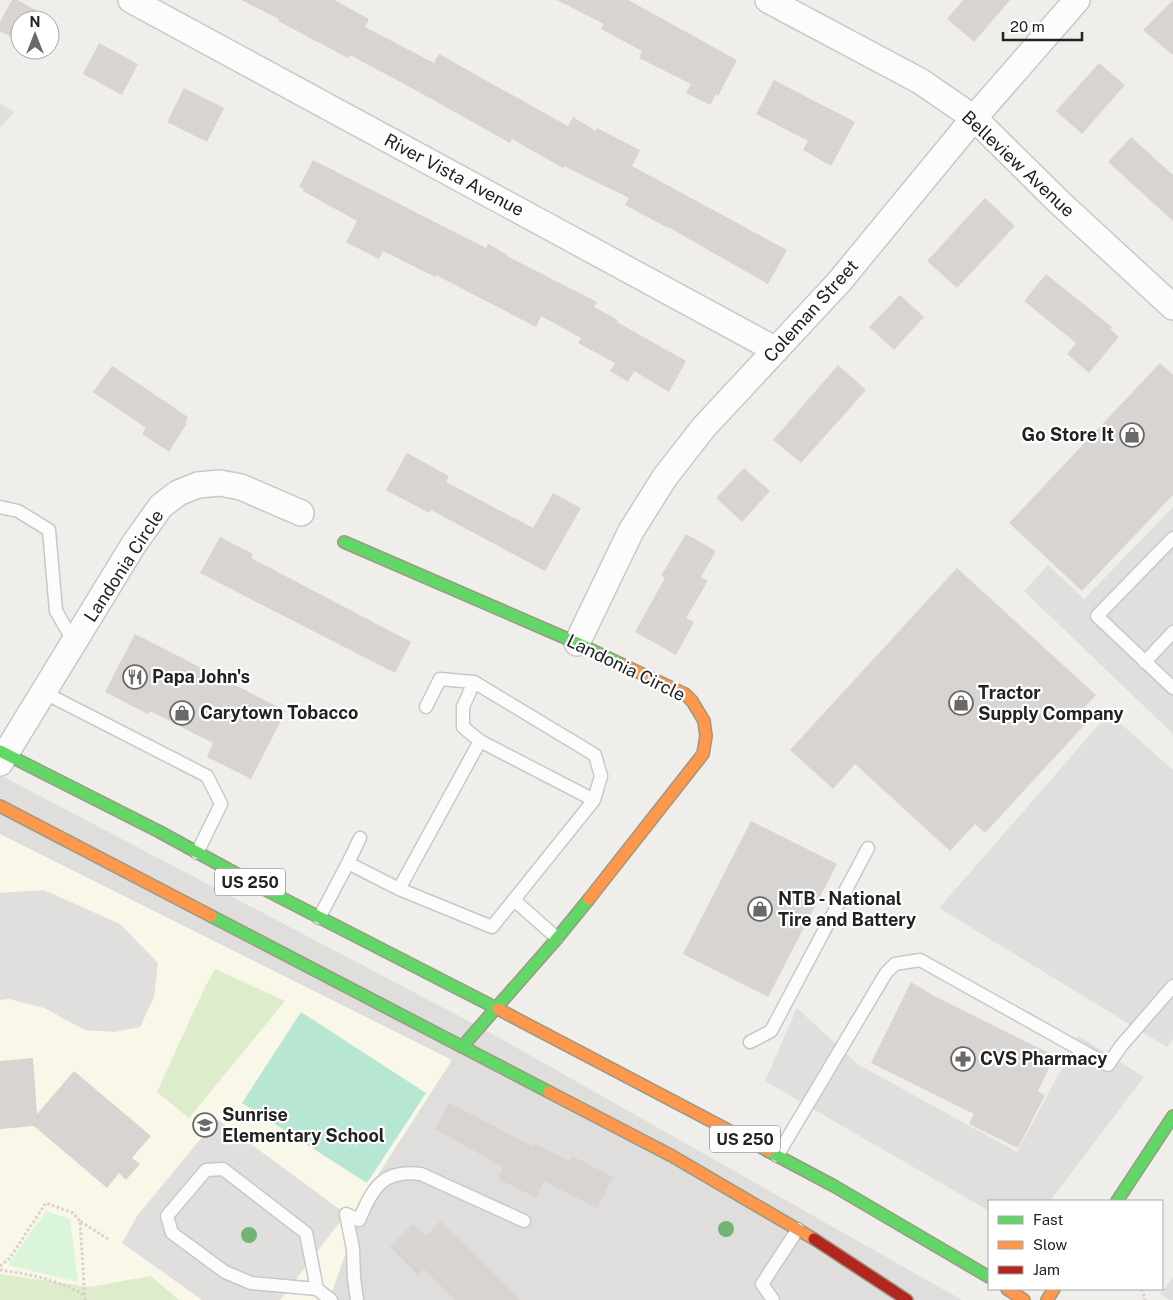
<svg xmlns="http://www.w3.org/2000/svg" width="1173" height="1300" font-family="'Public Sans',sans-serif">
<rect width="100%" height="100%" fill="#f0eeeb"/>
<!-- residential -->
<path fill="#dfdedc" d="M0,775L480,1027L962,1300H0Z"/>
<!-- education -->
<path fill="#f8f7e8" d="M0,834L452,1060L369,1189L329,1300H0Z"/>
<!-- grass -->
<path fill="#ddeccb" d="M215,969L285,1001L189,1118L157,1092L205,987Z
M0,1274L90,1287L151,1276L179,1300H0Z"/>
<!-- park -->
<path fill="#daf5da" d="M46,1211L70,1219L78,1282L8,1265Z"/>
<!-- pitch -->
<path fill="#b7e6d2" d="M301,1012L426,1093L367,1183L242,1103Z"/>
<!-- parking -->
<path fill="#e0dfde" d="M0,103L14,112L0,128Z
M1173,507V734L1024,591L1048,565L1084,599Z
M1109,713L1173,770V1039L1167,1047L939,908Z
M44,890L120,924L158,963L154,997L140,1027L115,1032L85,1030L44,1008L9,999L0,1000V893Z
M797,1008L859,1065L1017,1152L1079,1036L1144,1077L1050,1201H989V1211L765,1081Z
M217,1119L346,1214L280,1300H202L122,1243L137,1216Z
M691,1230L791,1268L820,1300H728Z
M1173,1277V1300H1171L1160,1294Z"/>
<!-- building -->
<path fill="#d7d4d2" d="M12,0H17L52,19L50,23V20H20V42L0,31V22Z
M241,0H334L369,19L365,27L434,63L439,54L568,126L573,117L596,131L597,128L640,150L632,166L787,250L768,284L668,227V228L625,205L629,198L564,166L563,168L512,139L510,143L419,92L350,55L348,58L278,21L279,19Z
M557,0H628L737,60L718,96L716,94L710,105L686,93L691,84L639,58L642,51L601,29L604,24Z
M963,0H1010L974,42L947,19Z
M1173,0V55L1143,30Z
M99,43L138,64L122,95L83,74Z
M1099,63L1125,85L1082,134L1056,111Z
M774,80L855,122L831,166L803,150L808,141L756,114Z
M184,88L224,108L207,142L167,122Z
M1131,137L1173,175V221L1108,162Z
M313,160L486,248L488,244L508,255L507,256L597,302L594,307L618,320L617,322L686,361L669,392L634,371L628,382L610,371L615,363L578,343L581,338L541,316L536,327L436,275L435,277L383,251L379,259L346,242L357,221L303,191L304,189L299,187Z
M985,198L1015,226L957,288L927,261Z
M1046,274L1112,327L1110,329L1119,337L1089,373L1067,354L1076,343L1024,301Z
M900,295L924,317L894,350L869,327Z
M1160,363L1173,375V495L1082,591L1009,523Z
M838,365L866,390L801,463L773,440Z
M112,366L188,417L185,422L187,423L169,452L142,434L146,428L93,392Z
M407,453L449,476L446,482L533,528L553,493L581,508L545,571L431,510L429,513L386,490Z
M744,468L770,491L742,522L716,498Z
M686,534L716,551L701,577L708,581L686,618L694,622L676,655L635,632L665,578L661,576Z
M220,537L253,554L251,558L411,642L395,673L200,573Z
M957,568L1096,695L1081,711L1090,719L985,833L975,824L950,851L855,764L833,789L790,750Z
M135,634L286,711L251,779L207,757L213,743L150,711L148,714L105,692Z
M751,821L837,864L768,997L683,954Z
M911,982L936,997L1055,1056L1038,1091L1045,1095L1018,1148L969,1124L974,1114L871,1063Z
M33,1058L37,1114L74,1071L151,1136L132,1158L140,1164L126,1180L119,1173L107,1188L34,1126L0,1129V1061Z
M449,1103L534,1147L535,1144L570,1161L572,1156L613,1177L597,1208L544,1181L536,1198L498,1179L503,1167L435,1129Z
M440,1221L473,1253L520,1300H455L424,1269L418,1275L390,1247L413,1224L426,1236Z"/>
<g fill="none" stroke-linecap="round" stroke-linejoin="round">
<!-- lane casing -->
<g stroke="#c9c8c7" stroke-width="15">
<path id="lane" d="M0,507L18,511L49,530L56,611L74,642
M1173,538L1097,616L1173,688
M1145,662L1173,632
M474,682L463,707V727L480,741L594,800
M43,692L207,776L221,804L197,853
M426,707L440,679L474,682L595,755L601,776L594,800L492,927L399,889L480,741
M348,863L360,838
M514,900L557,938
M319,918L348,863L399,889
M750,1042L771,1031L868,848
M777,1156L886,973L895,964L920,960L1108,1065L1121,1046L1173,986
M317,1289L306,1233L223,1169L206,1170L167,1216L172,1233L225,1272L251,1283L317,1289L331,1300
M357,1300L354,1278L353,1249L346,1214L359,1220C373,1188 382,1169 421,1174L524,1221
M773,1300L762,1284L798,1229"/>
</g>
<!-- street casing -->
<g stroke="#c9c8c7" stroke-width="28">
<path id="street" d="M131,0L776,350
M768,0L920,81L974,118L1060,203L1173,307
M577,643L631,531L665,477L704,427L839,282L974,118L1077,0
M0,763L134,544L161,506L178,493L198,485L220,483L241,487L301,513"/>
</g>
<!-- fast casing -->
<g stroke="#999a82" stroke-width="14">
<path id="fast" d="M344,542L577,643L621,664
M0,751L158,831L266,890L498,1009
M211,916L549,1092
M462,1047L554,942L589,899
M768,1151L834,1186L989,1277
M1117,1201L1173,1116"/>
</g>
<!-- slow casing -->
<g stroke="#999a82" stroke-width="14">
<path id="slow" d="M0,806L211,916
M589,899L703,754L706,736L704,721L692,701L685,694L621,664
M498,1009L768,1151
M549,1092L672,1156L814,1239
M1007,1289L1024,1300
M1047,1300L1054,1289"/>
</g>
<!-- jam casing -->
<g stroke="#999a82" stroke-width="14">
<path id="jam" d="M814,1239L907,1300"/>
</g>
<!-- path -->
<path stroke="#dccecd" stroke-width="3" stroke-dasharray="2.5 2.5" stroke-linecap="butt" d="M0,1266L9,1259L46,1203L73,1213L80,1221
M0,1270C29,1274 59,1280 84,1295
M1142,1289L1145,1300
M85,1300L80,1221L108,1239"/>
<!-- lane -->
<use href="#lane" stroke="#fdfcfc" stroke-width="12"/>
<!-- street -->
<use href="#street" stroke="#fdfcfc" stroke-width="25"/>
<!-- fast -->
<use href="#fast" stroke="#63d668" stroke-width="11"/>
<!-- slow -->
<use href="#slow" stroke="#ff974d" stroke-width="11"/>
<!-- jam -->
<use href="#jam" stroke="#b3261e" stroke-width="11"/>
</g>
<!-- trees -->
<g fill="#73b476">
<circle cx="726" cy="1229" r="8"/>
<circle cx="249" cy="1235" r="8"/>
</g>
<!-- icons -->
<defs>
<g id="shop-ring" transform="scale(1.25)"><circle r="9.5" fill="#fff" stroke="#6a6968" stroke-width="1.5"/><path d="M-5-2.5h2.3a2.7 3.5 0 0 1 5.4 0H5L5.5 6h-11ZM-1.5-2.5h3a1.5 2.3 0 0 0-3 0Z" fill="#6a6968"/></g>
<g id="restaurant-ring" transform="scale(1.25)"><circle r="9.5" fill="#fff" stroke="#6a6968" stroke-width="1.5"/><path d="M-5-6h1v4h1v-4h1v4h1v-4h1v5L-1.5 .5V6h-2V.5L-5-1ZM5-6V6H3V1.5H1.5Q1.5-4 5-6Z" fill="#6a6968"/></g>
<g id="pharmacy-ring" transform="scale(1.25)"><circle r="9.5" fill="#fff" stroke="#6a6968" stroke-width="1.5"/><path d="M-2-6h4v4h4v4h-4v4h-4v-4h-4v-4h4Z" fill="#6a6968"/></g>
<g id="school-ring" transform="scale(1.25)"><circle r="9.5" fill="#fff" stroke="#6a6968" stroke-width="1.5"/><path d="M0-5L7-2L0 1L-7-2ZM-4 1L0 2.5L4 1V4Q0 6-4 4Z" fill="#6a6968"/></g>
</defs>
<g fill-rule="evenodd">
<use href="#shop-ring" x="1132" y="435"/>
<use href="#restaurant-ring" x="135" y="677"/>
<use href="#shop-ring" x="961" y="703"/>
<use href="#shop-ring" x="182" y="713"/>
<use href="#shop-ring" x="760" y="909"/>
<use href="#pharmacy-ring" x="963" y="1059"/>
<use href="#school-ring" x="205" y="1125"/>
</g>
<g text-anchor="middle" stroke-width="4.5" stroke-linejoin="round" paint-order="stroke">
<!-- shield labels -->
<g fill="#fff" stroke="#646464" stroke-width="1">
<rect x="215" y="868.5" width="70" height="27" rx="4"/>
<rect x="710" y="1125.5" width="70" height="27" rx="4"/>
</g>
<g font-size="16" font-weight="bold" fill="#222">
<text x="250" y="888">US 250</text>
<text x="745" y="1145">US 250</text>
</g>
<!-- street labels -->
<g font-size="18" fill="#222" stroke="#fff">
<text transform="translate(1018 164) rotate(43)" y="6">Belleview Avenue</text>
<text transform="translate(454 175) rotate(28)" y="6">River Vista Avenue</text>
<text transform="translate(811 311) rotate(-48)" y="6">Coleman Street</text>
<text transform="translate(124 566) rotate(-57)" y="6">Landonia Circle</text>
<text transform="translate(626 668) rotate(26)" y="6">Landonia Circle</text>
</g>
<!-- poi labels -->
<g font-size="18" font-weight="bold" fill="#222" stroke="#fff" text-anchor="start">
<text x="1114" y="441" text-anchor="end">Go Store It</text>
<text x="152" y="683">Papa John's</text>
<text x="978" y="699">Tractor<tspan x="978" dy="21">Supply Company</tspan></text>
<text x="200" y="719">Carytown Tobacco</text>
<text x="778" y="905">NTB - National<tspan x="778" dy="21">Tire and Battery</tspan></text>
<text x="980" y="1065">CVS Pharmacy</text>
<text x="222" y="1121">Sunrise<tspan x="222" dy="21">Elementary School</tspan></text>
</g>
</g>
<!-- legend -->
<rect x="988" y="1200" width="175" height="90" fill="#ffffff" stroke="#a7a7a7"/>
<rect x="998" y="1216" width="25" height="8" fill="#63d668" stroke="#a7a7a7"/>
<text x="1033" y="1225" font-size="15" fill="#222222">Fast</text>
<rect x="998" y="1241" width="25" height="8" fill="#ff974d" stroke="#a7a7a7"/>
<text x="1033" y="1250" font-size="15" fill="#222222">Slow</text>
<rect x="998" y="1266" width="25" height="8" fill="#b3261e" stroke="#a7a7a7"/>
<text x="1033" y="1275" font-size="15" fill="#222222">Jam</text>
<!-- north arrow -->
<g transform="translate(35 35)"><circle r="24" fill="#ffffff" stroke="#a7a7a7"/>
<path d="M0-4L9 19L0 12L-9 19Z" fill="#6a6968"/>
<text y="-8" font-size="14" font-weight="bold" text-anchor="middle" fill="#222222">N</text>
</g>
<!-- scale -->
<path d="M1003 32v8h79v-8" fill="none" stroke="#222222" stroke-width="2.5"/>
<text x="1010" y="32" font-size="15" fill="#222222" stroke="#ffffff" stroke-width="4" paint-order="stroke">20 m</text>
</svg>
